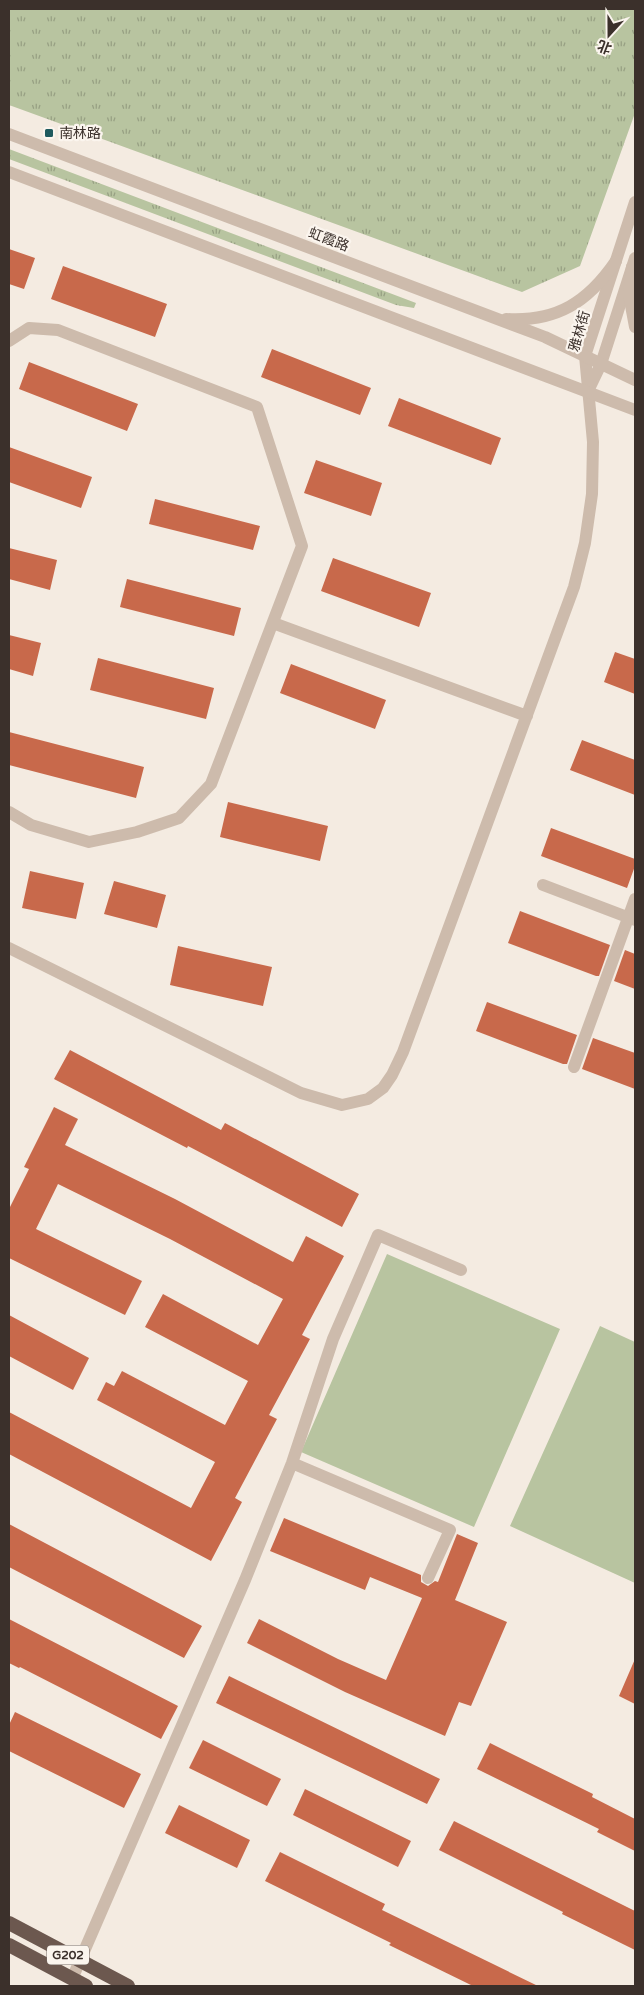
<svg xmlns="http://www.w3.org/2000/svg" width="644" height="1995" font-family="'Varela Round','Noto Sans SC',sans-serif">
<defs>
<pattern id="grass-tufts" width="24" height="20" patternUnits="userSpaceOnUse" patternTransform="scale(1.25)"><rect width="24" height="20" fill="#b8c4a0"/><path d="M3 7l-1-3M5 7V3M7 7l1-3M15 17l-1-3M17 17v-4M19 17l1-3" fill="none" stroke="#97a083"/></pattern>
</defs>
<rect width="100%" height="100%" fill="#f4ebe1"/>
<!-- grass -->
<path fill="url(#grass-tufts)" d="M9,9H635V113L580,266L522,292L9,105Z
M9,149L416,303L414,308L396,305L9,159Z"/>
<!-- pitch -->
<path fill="#b8c4a0" d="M387,1254L560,1329L474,1527L301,1452Z
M600,1326L635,1342V1583L510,1526Z"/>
<!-- building -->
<path fill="#c8694b" d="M9,249L35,258L24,289L9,284Z
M63,266L167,304L155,337L51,299Z
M272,349L371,388L360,415L261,377Z
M29,362L138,404L127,431L19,389Z
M399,398L501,438L491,465L388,426Z
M9,447L92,477L81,508L9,482Z
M316,460L382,483L371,516L304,493Z
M155,499L260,526L253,550L149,524Z
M9,548L57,560L50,590L9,579Z
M333,558L431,593L419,627L321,591Z
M127,579L241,608L234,636L120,607Z
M9,635L41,643L33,676L9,669Z
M615,652L635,659V694L604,682Z
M98,658L214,688L206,719L90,690Z
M291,664L386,700L375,729L280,693Z
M9,732L144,767L136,798L9,765Z
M582,740L635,760V795L570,770Z
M228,802L328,826L320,861L220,837Z
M551,828L635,859V866L627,888L541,856Z
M30,871L84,883L76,919L22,908Z
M114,881L166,895L157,928L104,914Z
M520,911L610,945L599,976H596L508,943Z
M178,946L272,967L263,1006L170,985Z
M625,950L635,954V989L614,981Z
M487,1002L577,1035L567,1064H563L476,1031Z
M593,1038L635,1053V1089L582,1069Z
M70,1050L221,1130L225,1123L359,1194L342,1227L188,1146L187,1148L54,1079Z
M54,1107L78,1119L65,1145L175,1199L293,1262L306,1236L344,1256L302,1335L310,1339L269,1415L277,1419L235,1498L242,1502L211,1561L9,1454V1412L191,1508L215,1462L97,1400L106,1382L114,1386L122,1371L225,1425L248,1381L145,1327L163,1294L258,1345L283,1299L170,1239L58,1184L36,1229L142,1281L125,1315L9,1258V1209L29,1169L24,1167Z
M9,1315L89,1358L73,1390L9,1356Z
M284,1518L421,1575V1582L428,1586L435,1581L438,1582L457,1534L478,1543L455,1600L507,1622L471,1706L459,1702L445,1736L345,1692L247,1643L259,1619L338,1659L386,1680L422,1598L370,1577L365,1590L270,1551Z
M9,1524L202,1626L184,1658L9,1567Z
M9,1619L178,1706L161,1739L20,1667L19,1668L9,1663Z
M635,1659V1704L619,1696Z
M229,1676L440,1779L427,1804L216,1703Z
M15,1712L141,1774L124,1808L9,1751V1725Z
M203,1740L281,1779L267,1806L189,1768Z
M490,1743L593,1794L592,1797L635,1819V1851L597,1832L599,1829L477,1769Z
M305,1789L411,1841L398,1867L293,1815Z
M179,1805L250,1840L237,1868L165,1833Z
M454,1821L635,1911V1950L562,1914L563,1912L439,1850Z
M280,1852L385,1904L382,1910L538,1986H473L389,1945L391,1943L265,1881Z"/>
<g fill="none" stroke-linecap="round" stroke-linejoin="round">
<!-- minor -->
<path stroke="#cdbbac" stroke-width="12" d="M9,341L29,328L58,330L257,407L302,546L211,784L179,818L137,832L89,842L31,825L9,812
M589,389L601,364L635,258
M273,623L527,716
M543,885L635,920
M9,948L301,1093L342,1105L368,1099L383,1088L392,1075L403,1052L574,587L585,543L592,494L593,442L585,356L635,202
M574,1067L635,899
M292,1463L450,1530L428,1578
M72,1979L245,1580L292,1463L333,1339L378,1235L461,1270"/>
<!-- tertiary -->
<path stroke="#cdbbac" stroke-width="12" d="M9,134L545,337L635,380
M9,172L635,410
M632,267L629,295L635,327
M506,319C557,322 588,302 616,261"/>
<!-- trunk -->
<path stroke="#6c584f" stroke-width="14" d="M9,1923L128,1986
M9,1945L86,1986"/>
</g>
<!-- markers -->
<rect fill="#1f5a5e" stroke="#fbf5ee" stroke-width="2" x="44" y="128" width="10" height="10" rx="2.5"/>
<g text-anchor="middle" stroke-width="4.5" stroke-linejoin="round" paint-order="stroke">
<!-- shield labels -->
<rect fill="#fbf5ee" stroke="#756b66" stroke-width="1" x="47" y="1945.5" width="42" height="19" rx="4"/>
<g font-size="12" font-weight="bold" fill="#3b302b">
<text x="68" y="1959">G202</text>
</g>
<!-- poi labels -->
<g font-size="14" fill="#3b302b" stroke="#fbf5ee" text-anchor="start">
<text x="59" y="138">南林路</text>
</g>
<!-- street labels -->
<g font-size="14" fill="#3b302b" stroke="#fbf5ee">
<text transform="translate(329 239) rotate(21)" y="5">虹霞路</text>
<text transform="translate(579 331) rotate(-74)" y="5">雅林街</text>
</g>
</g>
<!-- border -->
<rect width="644" height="1995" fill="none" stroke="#3b302b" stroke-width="20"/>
<!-- north arrow -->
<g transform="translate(609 35) rotate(201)" stroke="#fbf5ee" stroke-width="4" paint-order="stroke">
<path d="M0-4L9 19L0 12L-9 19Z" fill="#3b302b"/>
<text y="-8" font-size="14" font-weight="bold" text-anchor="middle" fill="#3b302b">北</text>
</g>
</svg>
